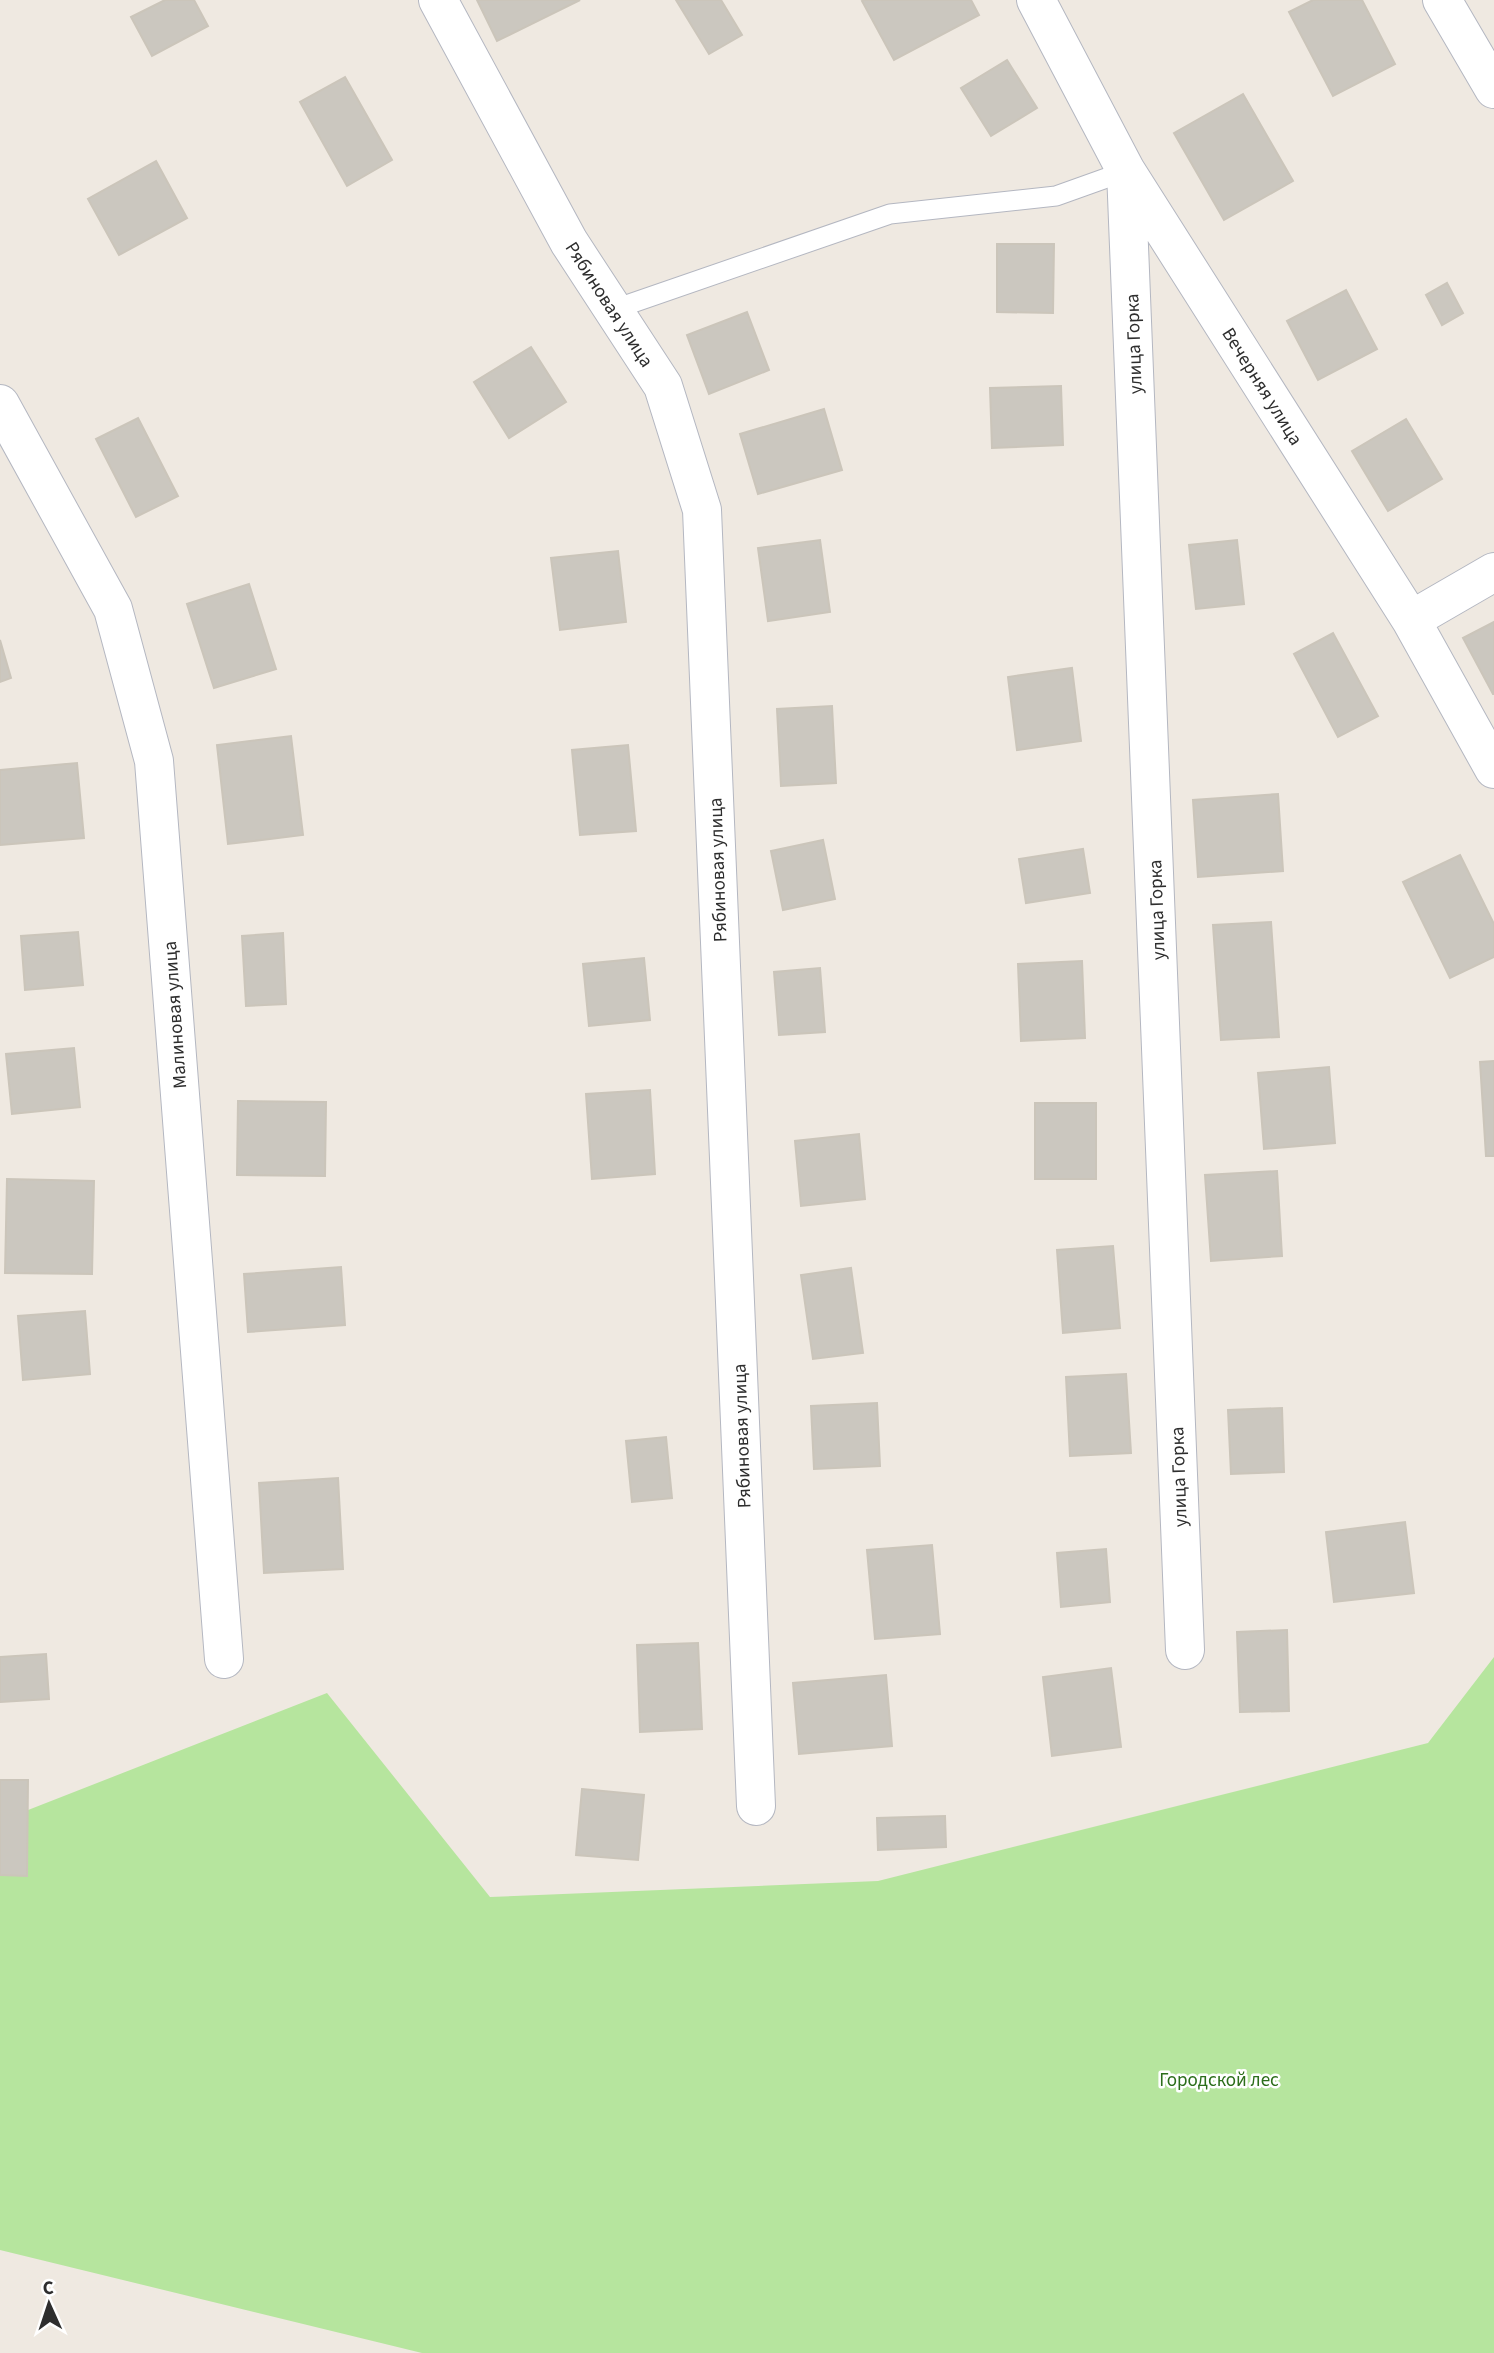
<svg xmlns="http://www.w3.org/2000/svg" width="1494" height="2353" font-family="'Source Sans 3',sans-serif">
<rect width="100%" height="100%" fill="#efe9e1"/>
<!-- green -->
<path fill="#b6e59e" d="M1494,1657V2353H422L0,2250V1821L327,1693L490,1897L878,1881L1428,1743Z"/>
<!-- building -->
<path fill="#cbc7bf" stroke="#cbc5ba" stroke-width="2" d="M165,0H194L208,26L152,56L131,17Z
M477,0H580L497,41Z
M676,0H721L742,35L709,54Z
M864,0H971L979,15L894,60L862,1Z
M1313,0H1362L1395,64L1333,96L1289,12Z
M1007,60L1037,108L991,136L961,88Z
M345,77L392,160L347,186L300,102Z
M1243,94L1293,181L1224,220L1174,133Z
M156,161L187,218L119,255L88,199Z
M997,244H1054L1053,313L997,312Z
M1447,283L1463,313L1442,325L1426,295Z
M1346,290L1377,349L1318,380L1287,321Z
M747,312L769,370L709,394L687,335Z
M531,347L566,402L509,438L474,382Z
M1061,386L1063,445L992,448L990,388Z
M824,409L842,470L758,494L740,434Z
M138,418L178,496L136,517L96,439Z
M1406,419L1442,479L1388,511L1352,451Z
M820,540L830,612L768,621L758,548Z
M1237,540L1244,604L1196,609L1189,545Z
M618,551L626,622L560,630L551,558Z
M249,584L276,669L214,688L187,604Z
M1494,622V694H1493L1463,638Z
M1333,633L1378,716L1338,737L1294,654Z
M0,640L11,678L0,682Z
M1072,668L1081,741L1017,750L1008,677Z
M832,706L836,783L781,786L777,709Z
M291,736L303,835L228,844L217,745Z
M628,745L636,831L580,835L572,750Z
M77,763L84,838L0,845V770Z
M1278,794L1283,871L1198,877L1193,800Z
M823,840L835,899L783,910L771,851Z
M1083,849L1090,893L1026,903L1019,859Z
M1460,855L1494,924V957L1450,978L1403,882Z
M1271,922L1279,1037L1221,1040L1213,925Z
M78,932L83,985L25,990L21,936Z
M283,933L286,1004L246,1006L242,936Z
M644,958L650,1020L589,1026L583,964Z
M1082,961L1085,1038L1021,1041L1018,964Z
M820,968L825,1032L779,1035L774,972Z
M74,1048L80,1107L12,1114L6,1054Z
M1494,1061V1156H1486L1480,1062Z
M1329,1067L1335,1143L1264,1149L1258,1073Z
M650,1090L655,1174L592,1179L586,1094Z
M238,1101L326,1102L325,1176L237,1175Z
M1035,1103H1096V1179H1035Z
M859,1134L865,1199L801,1206L795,1141Z
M1277,1171L1282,1256L1211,1261L1205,1175Z
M7,1179L94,1181L92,1274L5,1273Z
M1113,1246L1120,1328L1063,1333L1057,1250Z
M341,1267L345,1325L248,1332L244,1274Z
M851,1268L863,1353L813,1359L801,1275Z
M85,1311L90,1374L23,1380L18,1316Z
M1126,1374L1131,1453L1070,1456L1066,1377Z
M877,1403L880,1466L814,1469L811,1406Z
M1282,1408L1284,1472L1231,1474L1228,1410Z
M666,1437L672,1498L632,1502L626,1441Z
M338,1478L343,1569L264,1573L259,1483Z
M1405,1522L1414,1593L1334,1602L1326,1532Z
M932,1545L940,1634L875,1639L867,1550Z
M1106,1549L1110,1602L1061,1607L1057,1553Z
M1287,1630L1289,1711L1240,1712L1237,1632Z
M698,1643L702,1729L640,1732L637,1645Z
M46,1654L49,1699L0,1702V1657Z
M1111,1668L1121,1747L1052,1756L1043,1677Z
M886,1675L892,1746L799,1754L793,1683Z
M0,1780H28L27,1876L0,1875Z
M582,1789L644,1795L638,1860L576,1855Z
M945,1816L946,1847L878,1850L877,1818Z"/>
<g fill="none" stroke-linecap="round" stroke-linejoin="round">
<!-- service casing -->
<g stroke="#b4b7c1" stroke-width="21">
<path id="service" d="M612,310L890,214L1056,196L1126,171"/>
</g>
<!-- minor casing -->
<g stroke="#b4b7c1" stroke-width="40">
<path id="minor" d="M438,0L569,242L663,386L702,510L756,1806
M1036,0L1126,171L1411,620L1494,769
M1442,0L1494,89
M1126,171L1185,1650
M0,404L113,609L154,761L224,1659
M1411,620L1494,572"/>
</g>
<!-- service -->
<use href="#service" stroke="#fff" stroke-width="19"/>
<!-- minor -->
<use href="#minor" stroke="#fff" stroke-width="38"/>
</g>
<g text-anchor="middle" stroke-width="5" stroke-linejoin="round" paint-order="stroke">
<!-- street labels -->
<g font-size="19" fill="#2e2e2e" stroke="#fff">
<text transform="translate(610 304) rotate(57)" y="7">Рябиновая улица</text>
<text transform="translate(1133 344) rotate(-92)" y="7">улица Горка</text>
<text transform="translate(1263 386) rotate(58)" y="7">Вечерняя улица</text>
<text transform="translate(717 870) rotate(-92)" y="7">Рябиновая улица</text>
<text transform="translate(1156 910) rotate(-92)" y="7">улица Горка</text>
<text transform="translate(174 1015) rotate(-94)" y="7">Малиновая улица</text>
<text transform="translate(741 1436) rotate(-92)" y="7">Рябиновая улица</text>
<text transform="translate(1178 1477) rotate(-92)" y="7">улица Горка</text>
</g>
<!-- park labels -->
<g font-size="19" fill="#2c6e1b" stroke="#fff">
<text x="1219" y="2086">Городской лес</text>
</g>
</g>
<!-- north arrow -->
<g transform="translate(49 2304) rotate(357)" stroke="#ffffff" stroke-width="5" paint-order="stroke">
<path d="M0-5L12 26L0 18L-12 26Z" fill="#2e2e2e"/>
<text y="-10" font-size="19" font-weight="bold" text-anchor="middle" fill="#2e2e2e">С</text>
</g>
</svg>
